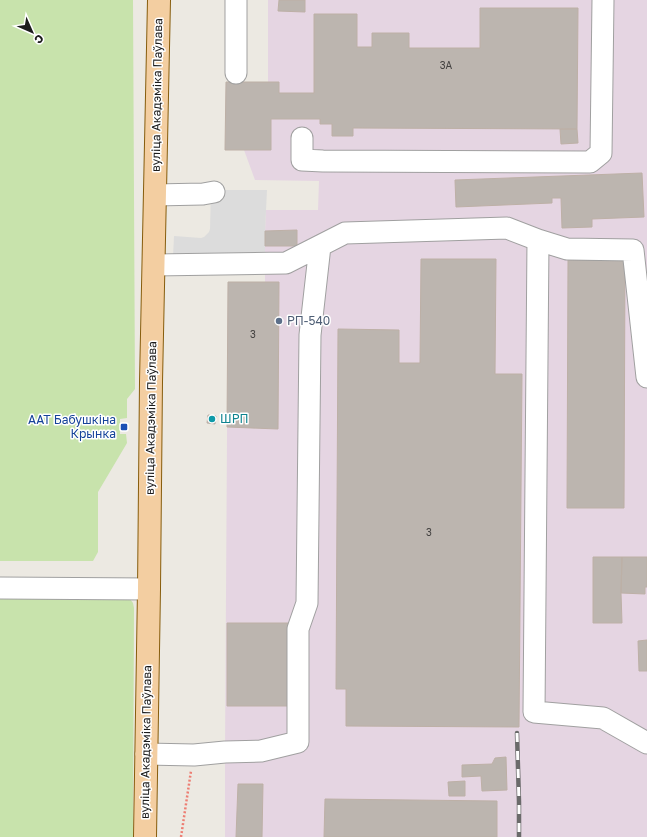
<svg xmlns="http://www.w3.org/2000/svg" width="647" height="837" font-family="'Golos Text',sans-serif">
<rect width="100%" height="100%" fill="#ece9e2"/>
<!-- industrial -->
<path fill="#e5d5e2" d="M268,0H647V837H225V752L228,282H265V231L266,210H318L319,181L255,180L244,150H225L226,82H268Z"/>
<!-- grass -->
<path fill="#c8e3ac" d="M0,0H133L135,389L127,399V418L120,419V434H126L127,443L98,492V552L93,561H0Z
M0,595L130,599L133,603L134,608L133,837H0Z"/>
<!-- parking -->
<path fill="#dcdcdc" d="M211,190H267L265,231V259L173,257L174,236L201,238L204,237L209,232L210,229Z"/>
<!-- building -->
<path fill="#bcb5af" stroke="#bdb0a6" d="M279,0H305V12L278,11Z
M480,8H578L577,129L353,128V136H332V124H320V119H271V150H225L226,82H279V93H314V14H357V47H372V33H409V48H480Z
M560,129H577L578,143L561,144Z
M642,173L644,217L592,219V227L562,228L561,198H552V203L456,207L455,180Z
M297,230V246H265V231Z
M421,259H496L495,374H522L519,727L346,726V689H336L338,329L399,330V363H420Z
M568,260H625L624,508H567Z
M228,282H279L278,429L227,427Z
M208,415L216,416L215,424L207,423Z
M593,557H622L621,593L622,623H593Z
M622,557H647V587H645V594L621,593Z
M227,623H288V706H227Z
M647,640V671H639L638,641Z
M506,757L507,790L482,791L481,776L462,777V765L492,764L495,758Z
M465,781V796H449L448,782Z
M238,784H263L262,837H236Z
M325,799L497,801V837H324Z"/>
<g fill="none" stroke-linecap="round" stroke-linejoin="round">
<!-- minor casing -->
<g stroke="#a0a0a0" stroke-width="23">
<path id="minor" d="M236,0V73
M302,138V160L323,161L590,162L601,153L603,0
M155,195L203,194L214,192
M538,240L534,712L603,718L647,743
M154,265L286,263L345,233L507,228L538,240L567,249L633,250L647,377
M0,588L149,589
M146,754L194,755L225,752L261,751L298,742V629L307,603L310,335L320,246"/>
</g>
<!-- major casing -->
<g stroke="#875d0d" stroke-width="24">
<path id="major" d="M145,837L149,589L151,382L159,0"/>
</g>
<!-- path -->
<path stroke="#ed7e73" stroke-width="2.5" stroke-dasharray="2 2" stroke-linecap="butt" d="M181,837L191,771"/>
<!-- minor -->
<use href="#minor" stroke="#fff" stroke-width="21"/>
<!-- major -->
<use href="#major" stroke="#f3cea1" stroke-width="22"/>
<!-- rail casing -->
<g stroke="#6a6a6a" stroke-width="4.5">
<path id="rail" d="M517,733L519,802V837"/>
</g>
<!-- rail -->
<use href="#rail" stroke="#fff" stroke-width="3" stroke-dasharray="9" stroke-linecap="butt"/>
</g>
<!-- markers -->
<circle fill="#5c6f8a" stroke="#fff" stroke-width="1.5" cx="279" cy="321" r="4"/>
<circle fill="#0f9aa8" stroke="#fff" stroke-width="1.5" cx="212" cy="419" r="4"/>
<rect fill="#1a4fb4" stroke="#fff" stroke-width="1.5" x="120" y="423" width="8" height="8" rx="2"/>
<g text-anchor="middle" stroke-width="3" stroke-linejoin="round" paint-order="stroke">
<!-- number labels -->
<g font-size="10" fill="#444241">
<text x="446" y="69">3А</text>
<text x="253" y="338">3</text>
<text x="429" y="536">3</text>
</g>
<!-- street labels -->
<g font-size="12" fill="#1c1c1c" stroke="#fff">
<text transform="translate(157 95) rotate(-89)" y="4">вуліца Акадэміка Паўлава</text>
<text transform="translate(151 418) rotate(-89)" y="4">вуліца Акадэміка Паўлава</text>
<text transform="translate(146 742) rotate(-89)" y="4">вуліца Акадэміка Паўлава</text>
</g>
<!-- service labels -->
<g font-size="12" fill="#4e5e75" stroke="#fff" text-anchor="start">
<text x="287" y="325">РП-540</text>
</g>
<!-- culture labels -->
<g font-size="12" fill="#0d838f" stroke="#fff" text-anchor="start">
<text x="220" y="423">ШРП</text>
</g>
<!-- transit labels -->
<g font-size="12" fill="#164399" stroke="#fff" text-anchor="end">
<text x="116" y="424">ААТ Бабушкіна<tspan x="116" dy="14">Крынка</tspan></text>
</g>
</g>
<!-- north arrow -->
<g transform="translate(32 32) rotate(135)" stroke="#ffffff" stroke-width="3" paint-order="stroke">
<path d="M0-3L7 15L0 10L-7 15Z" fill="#1c1c1c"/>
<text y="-6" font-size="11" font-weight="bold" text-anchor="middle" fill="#1c1c1c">С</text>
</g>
</svg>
